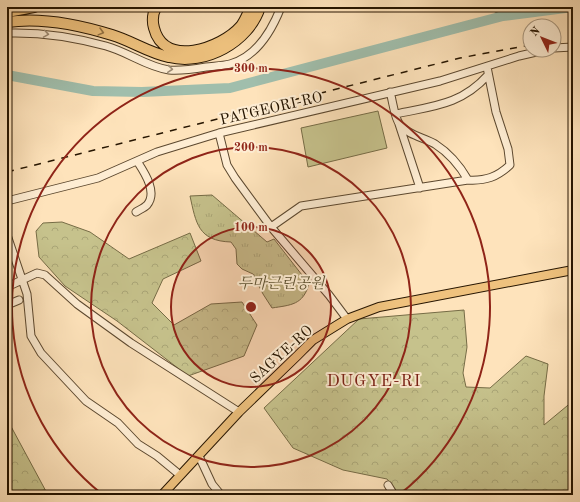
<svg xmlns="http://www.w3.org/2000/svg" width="580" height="502" font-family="'Old Standard TT','Noto Serif KR',serif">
<defs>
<pattern id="forest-crowns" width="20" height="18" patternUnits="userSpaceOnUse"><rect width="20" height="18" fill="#c6c28c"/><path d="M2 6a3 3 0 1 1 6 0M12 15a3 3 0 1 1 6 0" fill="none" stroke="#aaa677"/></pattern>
<pattern id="park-tufts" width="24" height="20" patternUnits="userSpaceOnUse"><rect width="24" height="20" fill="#c6c28c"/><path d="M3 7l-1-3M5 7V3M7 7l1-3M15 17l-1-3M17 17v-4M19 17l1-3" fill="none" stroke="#aaa677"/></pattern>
</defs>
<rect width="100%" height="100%" fill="#fee3bb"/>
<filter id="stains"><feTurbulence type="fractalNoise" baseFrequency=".005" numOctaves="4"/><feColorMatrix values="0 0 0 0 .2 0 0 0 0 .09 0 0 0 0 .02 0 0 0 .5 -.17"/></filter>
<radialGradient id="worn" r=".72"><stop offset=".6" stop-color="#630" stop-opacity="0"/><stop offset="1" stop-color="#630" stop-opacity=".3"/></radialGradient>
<!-- green -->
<path fill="#c6c28c" stroke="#766c46" d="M378,111L387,148L308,167L301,128Z"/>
<!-- forest -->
<path fill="url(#forest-crowns)" stroke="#766c46" d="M62,222L90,232L129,259L190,233L201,261L163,279L152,303L174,325L211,304L242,302L257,325L244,356L188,376L117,321L65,286L39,257L36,231L43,223Z
M464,310L467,347L463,373L466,387L490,388L526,356L548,364L544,396V425L573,401V495H400L387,479L343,470L293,448L264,408L359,319Z
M7,419L48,495H7Z"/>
<!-- park -->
<path fill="url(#park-tufts)" stroke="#766c46" d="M212,195L267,242L274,239L309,284C303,305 291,305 272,308L263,294L253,274L242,269L237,264L236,249L231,242C198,241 196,223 190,196Z"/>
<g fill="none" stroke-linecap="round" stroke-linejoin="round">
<!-- stream -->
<path stroke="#6f7a67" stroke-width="1.5" d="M487,7L503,16"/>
<!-- river -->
<path stroke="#a0beac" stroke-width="10" d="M7,75L93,91L142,92L230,88L503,16L573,7"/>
<!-- minor casing -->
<g stroke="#5c482f" stroke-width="9">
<path id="minor" d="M7,33C41,32 74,37 106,46C128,52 147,67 169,70C180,71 194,69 206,67C213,66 222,66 230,64C256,57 272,30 281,7
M554,48L573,47
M390,92C393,101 394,118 400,125C410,136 423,137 435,144C449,153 460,166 468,180
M396,114C433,106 461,105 488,75
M399,124L420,188
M219,133L227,165L235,178L271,227L329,295L347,319
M7,201L98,178L157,152L219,133L440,81L519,56L545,50
M136,212C139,210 144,208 147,205C158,192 144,172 137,161
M271,227L301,206L468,180C486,181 497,177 510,165L508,149L496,112L487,67
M7,235L27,294L31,336L41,353L86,401L118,423L138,444L157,456L180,475
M7,287L37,273L45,275L77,304L131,343L239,412
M7,305L19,300
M199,456L212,484L221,495H230
M388,485L394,495"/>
</g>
<!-- major casing -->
<g stroke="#261500" stroke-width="10">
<path id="major" d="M162,495L239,412L297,356L313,340L347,319L379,307L573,270"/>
</g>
<!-- highway casing -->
<g stroke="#261500" stroke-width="12">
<path id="highway" d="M156,7C153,13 152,21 154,28C164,68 221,49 241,26C245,21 248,13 251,7
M7,12L34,7
M7,22C41,17 80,25 112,35C132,41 149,53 169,57C205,66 249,42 260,7"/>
</g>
<!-- minor -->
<use href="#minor" stroke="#feedd3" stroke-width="7"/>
<!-- major -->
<use href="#major" stroke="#efc27e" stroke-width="8"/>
<!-- highway -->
<use href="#highway" stroke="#efc27e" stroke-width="10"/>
<!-- rail -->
<path stroke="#261500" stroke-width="1.5" stroke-dasharray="7 7" stroke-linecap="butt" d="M554,43L573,42
M7,172L460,58L530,45"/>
</g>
<!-- one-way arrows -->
<defs><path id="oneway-chevron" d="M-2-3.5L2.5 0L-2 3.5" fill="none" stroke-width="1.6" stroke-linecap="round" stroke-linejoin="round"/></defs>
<use stroke="#957445" href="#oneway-chevron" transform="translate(101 32) rotate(15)"/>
<g stroke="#9d8c74">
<use href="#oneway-chevron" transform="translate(46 34) rotate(9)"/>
<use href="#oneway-chevron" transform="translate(170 69) rotate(5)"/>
</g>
<!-- distance rings -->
<circle cx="251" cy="307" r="80" fill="#8f2418" fill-opacity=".12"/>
<g fill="none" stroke="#8f2418" stroke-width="2">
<circle cx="251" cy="307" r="80"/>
<circle cx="251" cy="307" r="160"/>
<path d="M102 494A239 239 0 1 1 400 494"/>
</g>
<g text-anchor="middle" stroke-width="4" stroke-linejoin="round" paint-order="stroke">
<!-- street labels -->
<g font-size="15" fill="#261500" stroke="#feedd3">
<text transform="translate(271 108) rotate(-13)" y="5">PATGEORI-RO</text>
<text transform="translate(281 354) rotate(-42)" y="5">SAGYE-RO</text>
</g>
<!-- park labels -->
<g font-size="15" font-style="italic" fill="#5e5231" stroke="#feedd3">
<text x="281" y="288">두마근린공원</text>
</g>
<!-- quarter labels -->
<g font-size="17" letter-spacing="1" fill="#7a1f14" stroke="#feedd3">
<text x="374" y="386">DUGYE-RI</text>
</g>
</g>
<circle cx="251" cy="307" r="6" fill="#8f2418" stroke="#feedd3" stroke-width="2"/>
<g font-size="12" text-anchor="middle" font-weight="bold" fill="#8f2418" stroke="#feedd3" stroke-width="4" stroke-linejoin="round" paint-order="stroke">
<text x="251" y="72">300 m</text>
<text x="251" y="151">200 m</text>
<text x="251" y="231">100 m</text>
</g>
<!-- margin -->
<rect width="580" height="502" fill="none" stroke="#fee3bb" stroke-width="24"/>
<rect x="8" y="8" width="564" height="486" fill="none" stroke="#261500" stroke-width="2"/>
<rect x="12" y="12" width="556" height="478" fill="none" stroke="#261500"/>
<!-- north arrow -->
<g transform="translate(542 38) rotate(313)"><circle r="19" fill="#feedd3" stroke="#a8977f"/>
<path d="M0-3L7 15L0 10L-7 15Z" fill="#8f2418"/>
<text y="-6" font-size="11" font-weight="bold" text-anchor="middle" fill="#261500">N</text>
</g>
<rect width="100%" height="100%" filter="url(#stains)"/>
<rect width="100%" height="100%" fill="url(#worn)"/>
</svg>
